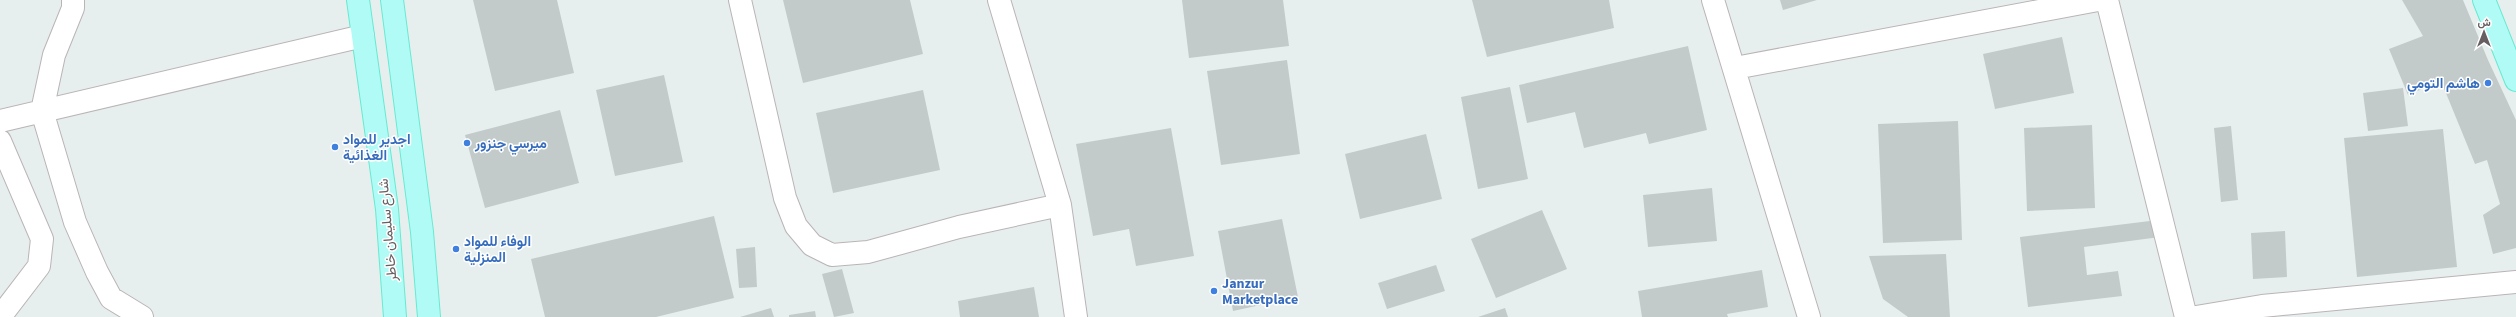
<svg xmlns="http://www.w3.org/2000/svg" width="2516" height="317" font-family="'Source Sans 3',Vazirmatn,sans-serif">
<rect width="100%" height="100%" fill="#e7efee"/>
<!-- building -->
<path fill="#c3cbca" d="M473,0H557L574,73L495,91Z
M783,0H910L923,54L803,83Z
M1182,0H1283L1289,46L1189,58Z
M1472,0H1609L1614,28L1487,57Z
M1780,0H1817L1783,10Z
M2402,0H2463L2488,60L2516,120V248L2493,254L2483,215L2500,204L2487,160L2475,164L2441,81L2408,95L2389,49L2423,36Z
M2062,37L2074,93L1995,109L1983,54Z
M1688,46L1707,130L1649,144L1646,133L1584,148L1575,112L1527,123L1519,85Z
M1287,60L1300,154L1221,165L1207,71Z
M664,75L683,162L615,176L596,90Z
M1510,87L1528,179L1478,189L1461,97Z
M2403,88L2408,126L2368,131L2363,93Z
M923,90L940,170L833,193L816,113Z
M560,110L579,183L485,208L465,135Z
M1958,121L1962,240L1883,243L1878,124Z
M2092,125L2095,208L2027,211L2024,128Z
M2231,126L2238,200L2221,202L2214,128Z
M1171,128L1194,256L1136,266L1129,229L1093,236L1076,144Z
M2443,129L2457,267L2357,277L2344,138Z
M1426,134L1442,199L1360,219L1345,154Z
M1712,188L1717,241L1648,247L1643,195Z
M1542,210L1567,269L1496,298L1471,239Z
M714,216L734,298L656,317H545L531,259Z
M1282,219L1298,297L1233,311L1218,231Z
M2158,220L2160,237L2084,247L2087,275L2118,271L2122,296L2028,307L2020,237Z
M2285,231L2287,277L2253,279L2251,233Z
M755,247L757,287L739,288L736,249Z
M1946,254L1950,317H1908L1883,299L1869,256Z
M1436,265L1445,291L1387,309L1378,283Z
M842,269L854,313L834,317L822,274Z
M1762,270L1768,307L1727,314L1728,317H1642L1638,291Z
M1034,287L1039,317H960L958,301Z
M771,308L774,317H740Z
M1505,308L1508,317H1478Z
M815,311L816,317H789V315Z"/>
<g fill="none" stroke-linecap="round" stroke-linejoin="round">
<!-- minor casing -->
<g stroke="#bab4b6" stroke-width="24">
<path id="minor" d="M73,0V8L54,55L42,111L75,222L97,272L111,298L142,317
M740,0L785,198L796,226L812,245L832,255L868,252L959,227L1060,205
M999,0L1060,205L1076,317
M1713,0L1809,317
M2107,0L2186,317
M1735,68L2098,0
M0,121L363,36
M0,141L42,239L39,266L0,317
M2196,317L2262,306L2516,282"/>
</g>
<!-- major casing -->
<g stroke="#65ead2" stroke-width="24">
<path id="major" d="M358,0L387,209L395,317
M392,0L422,232L429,317
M2484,0L2516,80"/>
</g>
<!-- minor -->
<use href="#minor" stroke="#fff" stroke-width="22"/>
<!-- major -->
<use href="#major" stroke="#b1fbf6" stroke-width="22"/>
</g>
<!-- markers -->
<g fill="#3f7fe0" stroke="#fff" stroke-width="1.5">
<circle cx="2488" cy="83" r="4"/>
<circle cx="467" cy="143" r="4"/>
<circle cx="335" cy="147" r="4"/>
<circle cx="456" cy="249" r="4"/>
<circle cx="1214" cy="291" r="4"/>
</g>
<g text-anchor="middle" stroke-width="3" stroke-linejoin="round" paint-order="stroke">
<!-- shop labels -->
<g font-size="14" font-weight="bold" fill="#366cbe" stroke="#fff" text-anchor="start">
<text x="2480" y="88" text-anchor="end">هاشم التومي</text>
<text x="343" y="144">اجدير للمواد<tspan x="343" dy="16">الغذائية</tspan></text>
<text x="475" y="148">ميرسي جنزور</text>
<text x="464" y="246">الوفاء للمواد<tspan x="464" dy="16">المنزلية</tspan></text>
<text x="1222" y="288">Janzur<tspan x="1222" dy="16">Marketplace</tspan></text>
</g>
<!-- street labels -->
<g font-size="14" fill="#665e61" stroke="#fff">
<text transform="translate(387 230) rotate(-95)" y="5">شارع سليمان خاطر</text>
</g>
</g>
<!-- north arrow -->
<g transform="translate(2484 32)" stroke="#ffffff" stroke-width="3" paint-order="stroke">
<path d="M0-3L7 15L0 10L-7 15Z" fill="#665e61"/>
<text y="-6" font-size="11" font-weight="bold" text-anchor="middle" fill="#665e61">ش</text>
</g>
</svg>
